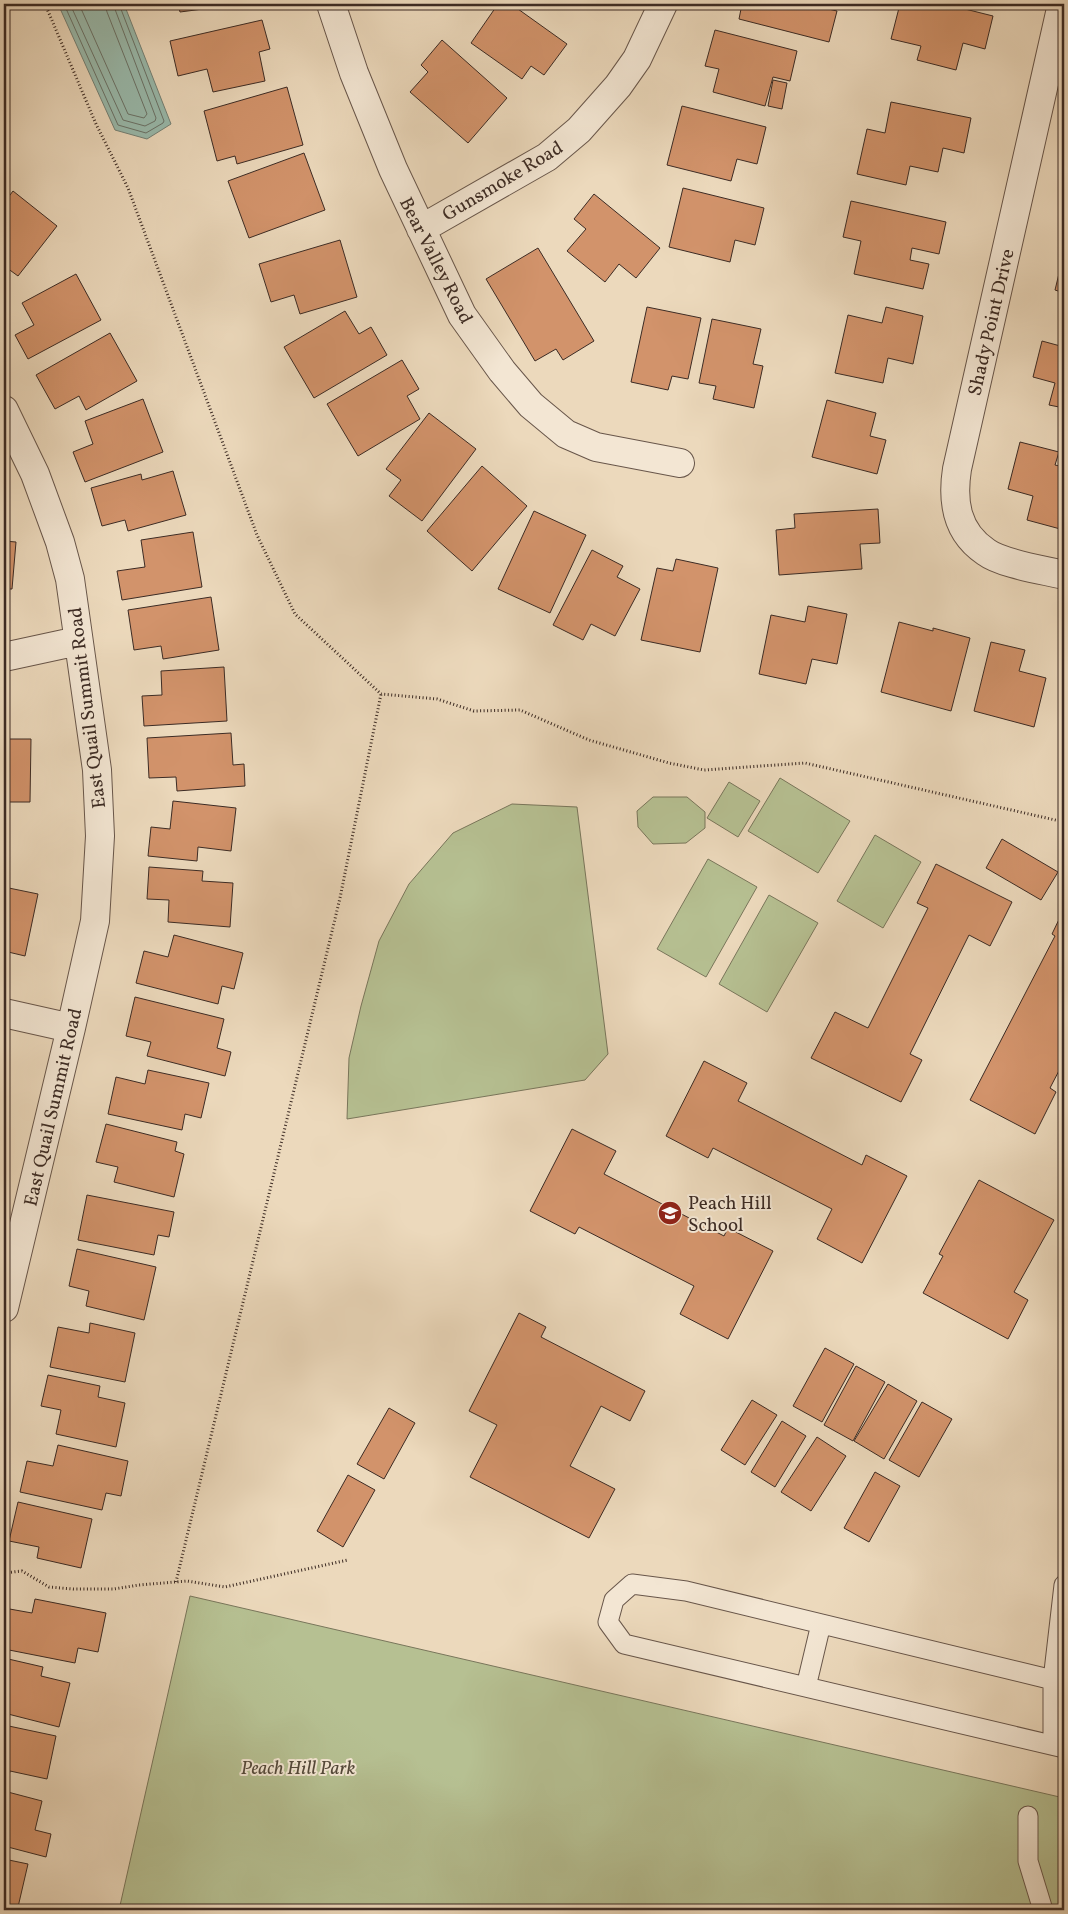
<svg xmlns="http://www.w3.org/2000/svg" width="1068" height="1914" font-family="Vollkorn,serif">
<rect width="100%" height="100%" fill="#ecd9bc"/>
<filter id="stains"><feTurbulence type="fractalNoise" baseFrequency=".004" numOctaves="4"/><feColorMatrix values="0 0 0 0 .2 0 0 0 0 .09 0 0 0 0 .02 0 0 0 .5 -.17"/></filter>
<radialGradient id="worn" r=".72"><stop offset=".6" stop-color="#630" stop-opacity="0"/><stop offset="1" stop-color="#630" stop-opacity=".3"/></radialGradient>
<!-- green -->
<path fill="#b6c092" stroke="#79765b" d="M780,778L850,821L818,873L748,831Z
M729,782L760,801L738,837L707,818Z
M653,797H687L705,812V828L686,843L653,844L638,827L637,811Z
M512,804L577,807L608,1054L585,1080L347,1119L349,1058L361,1006L379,941L409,884L453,833Z
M875,835L921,862L883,928L837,901Z
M708,859L757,887L706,977L657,949Z
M769,895L818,923L767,1012L719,984Z
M190,1596L1064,1798V1910H119Z"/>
<!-- water -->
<path fill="#99baac" stroke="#748176" d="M58,4H124L171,124L147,139L115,130Z"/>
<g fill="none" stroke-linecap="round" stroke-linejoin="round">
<!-- shore -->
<path stroke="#6a7268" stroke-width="1" d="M64,4L118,125L146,133L163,123L164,121L119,4
M70,4L123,120L145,126L155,121L156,118L113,4
M79,4L128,114L144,118L147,114L107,12L105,4"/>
</g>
<!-- building -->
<path fill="#d2936b" stroke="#3c2b24" d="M178,4H241L180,12Z
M498,4H511L567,44L544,75L531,66L522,79L471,43Z
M742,4H821L820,7L837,11L829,42L739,19Z
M900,4H945L993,16L985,49L963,43L956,70L917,60L921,46L891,39Z
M262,20L270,49L259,52L265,81L213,92L207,69L178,76L170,41Z
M715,30L797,51L790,81L773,77L765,106L713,92L719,69L705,66Z
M442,40L507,98L468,143L410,92L428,72L421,65Z
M773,80L787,83L782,109L768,106Z
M287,87L303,145L237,164L235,156L217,161L204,111Z
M891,102L971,118L964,153L943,148L938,172L910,166L906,185L857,174L867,129L885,133Z
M682,106L766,127L757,164L737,159L731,181L667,165Z
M304,153L325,210L249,238L228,181Z
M683,188L764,208L755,245L735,240L730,262L669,247Z
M13,191L57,226L18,276L7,268L4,271V203Z
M594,194L660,248L636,278L619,264L605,282L567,251L586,229L574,219Z
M851,201L946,222L939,254L912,248L910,260L929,264L923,289L854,274L861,241L843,237Z
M340,240L357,297L300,314L294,295L271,302L259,264Z
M538,248L594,341L563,360L556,349L535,361L486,279Z
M1064,253V293L1055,290Z
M76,274L101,320L28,359L15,335L34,325L22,303Z
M647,307L701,318L688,379L672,376L668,390L631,382Z
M886,307L923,316L913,364L888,358L883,383L835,373L848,315L882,323Z
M345,311L359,334L371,327L387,355L314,398L284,347Z
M712,319L761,329L753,364L763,366L754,408L713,399L716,386L699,383Z
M110,333L137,381L86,410L79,396L55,409L36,375Z
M1042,341L1064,347V408L1049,405L1055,383L1033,377Z
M402,360L419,389L407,396L420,419L358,456L327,404Z
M143,399L163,452L85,482L73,452L93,444L85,421Z
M827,400L876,413L870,436L886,440L877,474L812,457Z
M429,413L476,449L422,521L389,496L401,480L386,469Z
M1020,442L1059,452L1055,465L1064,467V530L1027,520L1033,496L1008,489Z
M482,466L527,506L472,571L427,531Z
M173,471L186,515L128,531L125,520L102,526L91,488L141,474L142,480Z
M878,509L880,543L860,544L862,569L779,575L776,530L795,528L794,514Z
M534,511L586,535L550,613L498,589Z
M193,532L202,587L122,600L117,571L145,567L141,540Z
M4,541L16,542L12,589H4Z
M592,550L623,566L617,577L640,589L615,636L591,624L583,640L553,625Z
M676,559L718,568L700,652L641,640L657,568L673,571Z
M211,597L219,650L163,659L161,646L134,650L128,610Z
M808,606L847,614L837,664L812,659L806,684L759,674L771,615L805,622Z
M899,622L933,631V628L970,638L951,711L881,692Z
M991,642L1025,650L1019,671L1046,678L1034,727L974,711Z
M224,667L227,721L144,726L142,696L162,695L161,671Z
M231,733L233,765L244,764L245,786L177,791L176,777L149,778L147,738Z
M4,739H31L30,802H4Z
M173,801L236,808L231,851L198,847L197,861L148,856L151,827L170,829Z
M1002,839L1058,872L1041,900L986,868Z
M936,864L1012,902L990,946L969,935L910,1054L922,1060L901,1102L811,1058L835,1012L868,1028L928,908L917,903Z
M149,867L203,871L202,881L233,883L230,927L168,922L169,900L147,899Z
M4,887L38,894L25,956L4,951Z
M1064,909V1061L1050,1088L1056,1092L1035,1134L970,1100L1055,936L1052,934Z
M174,935L243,953L234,989L222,986L218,1004L136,983L144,951L168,957Z
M135,997L224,1019L217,1048L231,1052L225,1076L147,1056L151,1042L126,1036Z
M704,1061L747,1083L738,1101L862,1165L866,1155L907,1176L862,1263L817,1239L832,1209L713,1148L708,1158L666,1136Z
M148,1070L209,1083L201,1118L185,1114L182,1130L108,1114L116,1077L145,1084Z
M106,1124L177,1142L175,1151L184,1154L174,1197L114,1182L118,1167L96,1162Z
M572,1129L616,1151L604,1174L724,1236L728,1228L773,1251L728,1339L680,1314L694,1286L579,1227L575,1234L530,1211Z
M979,1180L1054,1220L1014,1292L1028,1300L1008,1339L923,1293L943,1256L939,1254Z
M87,1195L174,1212L169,1237L158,1235L154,1255L78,1240Z
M77,1249L156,1267L144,1320L86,1306L89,1291L69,1286Z
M519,1313L546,1327L541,1337L645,1391L630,1421L601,1406L570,1466L615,1489L589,1538L470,1477L497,1425L469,1411Z
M90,1323L135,1333L125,1382L50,1367L58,1327L89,1333Z
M825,1348L854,1364L822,1422L793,1406Z
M856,1366L885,1382L853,1441L824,1425Z
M48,1375L100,1386L98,1397L125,1403L116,1447L56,1434L61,1410L41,1406Z
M888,1384L917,1401L884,1459L854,1441Z
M752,1400L777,1415L745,1465L721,1450Z
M922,1402L952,1419L919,1477L889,1460Z
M389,1408L415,1423L384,1479L357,1464Z
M782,1421L806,1436L775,1487L751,1472Z
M817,1437L846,1456L811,1511L781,1492Z
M58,1445L128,1461L121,1496L106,1493L102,1510L20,1492L27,1461L53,1466Z
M875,1472L900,1486L869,1542L844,1528Z
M348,1475L375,1490L343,1547L317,1531Z
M18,1502L92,1519L81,1568L37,1558L39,1547L9,1541Z
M35,1599L106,1613L98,1652L78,1648L75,1663L4,1649V1608L32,1613Z
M4,1658L43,1667L41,1676L70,1683L59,1727L4,1713Z
M4,1725L56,1736L47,1779L10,1771L8,1781L4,1780Z
M4,1791L42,1801L35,1830L51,1834L46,1857L4,1846Z
M4,1859L28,1864L18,1907L4,1903Z"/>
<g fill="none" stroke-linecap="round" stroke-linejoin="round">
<!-- lane casing -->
<g stroke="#68564a" stroke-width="21">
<path id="lane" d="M1053,1680L1064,1585
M806,1687L821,1624
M1053,1745V1680L686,1591L632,1584L614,1600L608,1622L624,1644L1064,1748
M1028,1816V1861L1043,1910"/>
</g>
<!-- street casing -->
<g stroke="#68564a" stroke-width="30">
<path id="street" d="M331,4L354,73L393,169L462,315L502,371L531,405L566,434L596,447L680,463
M1062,4L957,469C952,501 956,532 986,552C1002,564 1044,570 1064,575
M421,229L547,157L579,130L618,86L637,59L663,4
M4,410L35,474L60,542L70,579L97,770L100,836L95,921L71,1028L4,1308
M4,657L78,641
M4,1013L71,1028"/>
</g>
<!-- path -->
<path stroke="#3c2b24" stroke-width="3" stroke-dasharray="1 2.5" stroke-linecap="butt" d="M45,4L96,124L128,188L257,535L295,614L381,694L437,699L474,711L520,710L589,740L669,763L704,770L805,763L1064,822
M4,1573L22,1571L49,1587L73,1589H114L139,1585L187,1581L225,1587L348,1560
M176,1582L340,898L381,694"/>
<!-- lane -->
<use href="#lane" stroke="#f3e6d3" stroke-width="19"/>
<!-- street -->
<use href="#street" stroke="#f3e6d3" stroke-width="28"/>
</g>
<!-- icons -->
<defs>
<g id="school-disc" transform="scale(1.25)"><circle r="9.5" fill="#8f2418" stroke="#f3e6d3"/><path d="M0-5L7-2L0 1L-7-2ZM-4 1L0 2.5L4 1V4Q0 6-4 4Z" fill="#fff"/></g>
</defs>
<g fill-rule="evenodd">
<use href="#school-disc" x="670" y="1213"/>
</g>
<g text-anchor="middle" stroke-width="4" stroke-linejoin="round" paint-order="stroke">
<!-- street labels -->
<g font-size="19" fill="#3c2b24" stroke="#f3e6d3">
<text transform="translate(502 180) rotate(-31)" y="7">Gunsmoke Road</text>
<text transform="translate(437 260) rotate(63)" y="7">Bear Valley Road</text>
<text transform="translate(990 322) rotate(-77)" y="7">Shady Point Drive</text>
<text transform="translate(86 708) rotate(-97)" y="7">East Quail Summit Road</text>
<text transform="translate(52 1107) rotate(-77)" y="7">East Quail Summit Road</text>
</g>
<!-- poi labels -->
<g font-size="19" fill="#3c2b24" stroke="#f3e6d3" text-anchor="start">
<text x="688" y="1209">Peach Hill<tspan x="688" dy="22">School</tspan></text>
</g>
<!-- park labels -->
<g font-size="19" font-style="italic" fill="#54493a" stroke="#f3e6d3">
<text x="298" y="1774">Peach Hill Park</text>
</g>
</g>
<!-- margin -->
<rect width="1068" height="1914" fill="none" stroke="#ecd9bc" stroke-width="20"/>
<rect x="5" y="5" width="1058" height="1904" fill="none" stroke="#3c2b24" stroke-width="2.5"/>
<rect x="10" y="10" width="1048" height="1894" fill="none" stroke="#3c2b24"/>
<rect width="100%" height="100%" filter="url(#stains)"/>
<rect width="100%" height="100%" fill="url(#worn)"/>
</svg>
